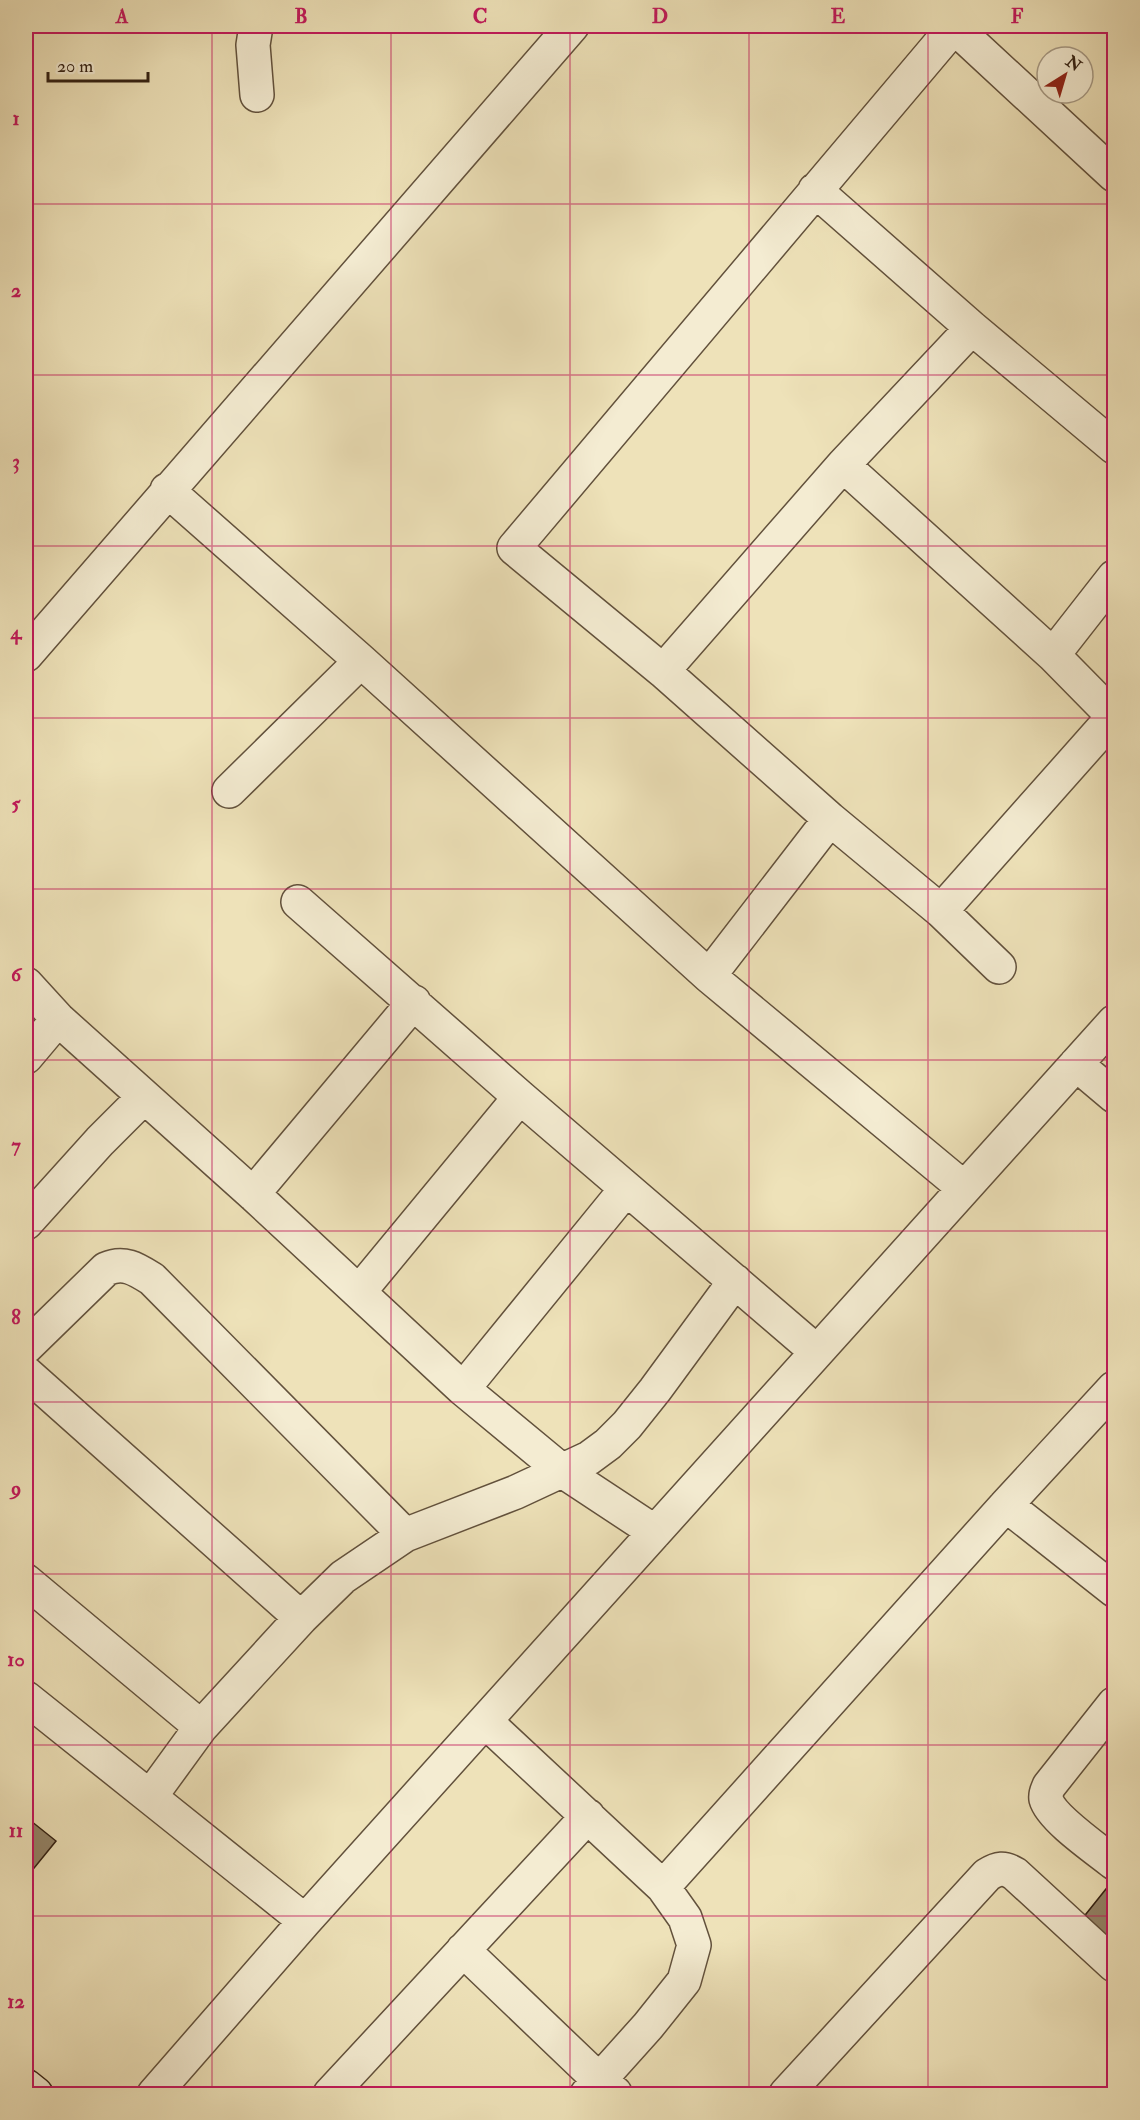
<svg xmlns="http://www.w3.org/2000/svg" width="1140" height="2120" font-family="'IM FELL Double Pica',serif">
<rect width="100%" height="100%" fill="#eee2b9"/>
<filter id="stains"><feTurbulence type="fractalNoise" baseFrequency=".00333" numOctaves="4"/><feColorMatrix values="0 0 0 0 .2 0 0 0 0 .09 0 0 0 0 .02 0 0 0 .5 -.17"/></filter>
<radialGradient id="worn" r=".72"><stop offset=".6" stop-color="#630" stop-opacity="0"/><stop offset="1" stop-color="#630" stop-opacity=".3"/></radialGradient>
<!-- building -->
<path fill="#948569" stroke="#332113" stroke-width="1.5" d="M26,1817L56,1841L26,1878Z
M1114,1879V1946L1082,1919Z"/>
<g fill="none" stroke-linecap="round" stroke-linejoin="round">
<!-- minor casing -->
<g stroke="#62513c" stroke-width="36">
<path id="minor" d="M256,26L253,45L257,95
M953,26L1114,175
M954,27L514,548L663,671L830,819L941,911L999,967
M815,190L972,328L1114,447
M843,465L972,328
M167,490L361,661L709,976L964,1188
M26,655L572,26
M1053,655L1114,577
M663,671L843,465L1053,655L1114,717
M229,791L361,661
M298,902L520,1097L817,1352
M941,911L1114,716
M709,976L830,819
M26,984L58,1019L253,1194L463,1389L561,1470L655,1532
M26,1057L58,1019
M1076,1064L1114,1096
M253,1194L414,1002
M26,1223L100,1141L144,1097
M359,1292L520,1097
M26,1347L106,1269C124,1261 136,1269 152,1279L405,1535
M26,1373L301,1618
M463,1389L626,1189
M1006,1505L1114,1590
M26,1581L201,1727
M26,1698L150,1797L201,1727L301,1618L343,1577L405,1535L516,1492L589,1458L608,1444L627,1425L655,1390L735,1281
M1114,1704L1049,1786C1047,1791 1045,1794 1046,1799C1051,1818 1098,1850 1114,1863
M485,1721L663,1887L685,1918L694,1945L684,1981L648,2026L587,2094
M150,1797L305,1921
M663,1887L1006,1505L1114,1388
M463,1950L599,2080L615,2093
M154,2094L305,1921L1114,1022
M330,2094L588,1816
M786,2094L987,1875C998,1868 1004,1867 1015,1874L1114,1965"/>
</g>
<!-- secondary casing -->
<g stroke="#332113" stroke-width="36">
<path id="secondary" d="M26,2086L36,2094"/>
</g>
<!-- minor -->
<use href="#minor" stroke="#f4ecd2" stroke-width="33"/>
<!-- secondary -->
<use href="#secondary" stroke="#f4ecd2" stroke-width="33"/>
</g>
<!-- grid -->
<path fill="none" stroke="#c2185b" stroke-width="1.5" stroke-opacity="0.55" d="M212,26V2094M391,26V2094M570,26V2094M749,26V2094M928,26V2094M26,204H1114M26,375H1114M26,546H1114M26,718H1114M26,889H1114M26,1060H1114M26,1231H1114M26,1402H1114M26,1574H1114M26,1745H1114M26,1916H1114"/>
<!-- margin -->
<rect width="1140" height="2120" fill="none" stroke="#eee2b9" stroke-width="66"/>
<!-- north arrow -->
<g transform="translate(1065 75) rotate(37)"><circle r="28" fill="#f4ecd2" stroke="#a79b86" stroke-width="1.5"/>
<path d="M0-4.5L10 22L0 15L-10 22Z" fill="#8f2418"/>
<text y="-9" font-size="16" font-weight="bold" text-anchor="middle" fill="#332113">N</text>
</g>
<!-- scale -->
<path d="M48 72v9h100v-9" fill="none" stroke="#332113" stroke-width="3"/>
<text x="57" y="72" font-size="18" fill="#332113" stroke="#f4ecd2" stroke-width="4.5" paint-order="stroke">20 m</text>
<rect x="33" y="33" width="1074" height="2054" fill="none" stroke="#c2185b" stroke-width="2"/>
<g font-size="20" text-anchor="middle" font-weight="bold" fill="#c2185b">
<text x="122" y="23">A</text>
<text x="301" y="23">B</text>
<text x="480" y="23">C</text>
<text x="660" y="23">D</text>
<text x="838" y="23">E</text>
<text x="1017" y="23">F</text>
<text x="16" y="125">1</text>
<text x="16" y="297">2</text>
<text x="16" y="468">3</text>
<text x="16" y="639">4</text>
<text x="16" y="810">5</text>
<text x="16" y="981">6</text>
<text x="16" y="1152">7</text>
<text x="16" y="1324">8</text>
<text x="16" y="1495">9</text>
<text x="16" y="1666">10</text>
<text x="16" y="1837">11</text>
<text x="16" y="2008">12</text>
</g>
<rect width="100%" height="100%" filter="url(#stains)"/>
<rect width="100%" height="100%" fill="url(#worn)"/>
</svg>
